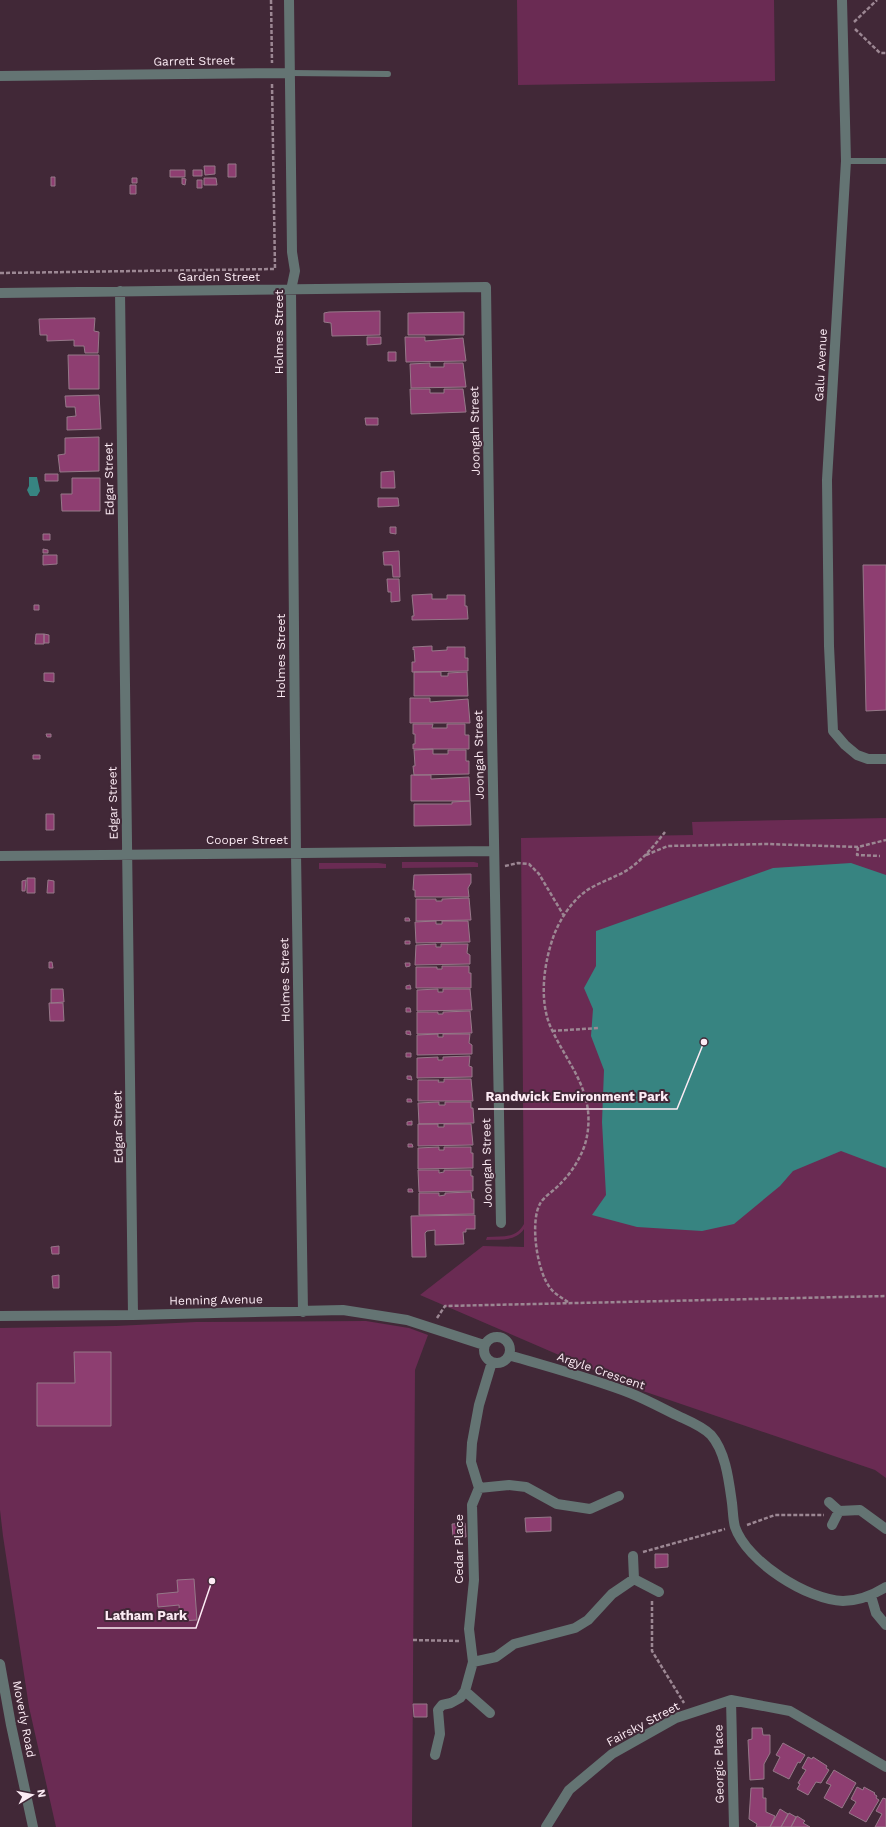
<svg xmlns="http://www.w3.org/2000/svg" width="886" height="1827" font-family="'Work Sans',sans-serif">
<rect width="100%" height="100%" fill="#412837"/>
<!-- green -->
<path fill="#6a2b53" d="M517,0H774L775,81L518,85Z
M886,818V1478L875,1470L640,1390L420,1295L483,1246L524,1247V1229C515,1242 500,1239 486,1240L487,1237C502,1236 516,1239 524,1224L521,838L693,835L692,822Z
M402,862H474L478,863V867L402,868Z
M319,863H378L386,864V868L319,869Z
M366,1321L409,1328L428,1335L415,1370L412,1827H56L29,1707L3,1536L0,1510V1328L116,1326L196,1322Z"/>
<!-- water -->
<path fill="#378481" d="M29,477H37L40,491L37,496H30L27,490L29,486Z
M851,863L886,875V1168L841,1151L793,1171L780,1186L734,1224L702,1231L637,1227L592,1215L606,1195L602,1122L604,1070L591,1036L593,1009L584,988L596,966V931L773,868Z"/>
<!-- building -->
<path fill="#8e3e71" stroke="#967889" d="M228,164H236V177H228Z
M204,166H215V174L205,175Z
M170,170H185V177H170Z
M193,170H202V176H193Z
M51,177H55V186H51Z
M132,178H137V183H132Z
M182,178L186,179L185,185L182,184Z
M204,178H216L217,185H204Z
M197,180H202V188H197Z
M130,185H136V194H130Z
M380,311V335L332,336L331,323L324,322V313L329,312Z
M464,312V335H408V313Z
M95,318L94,331L99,332L98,353H85L84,346H74V340L47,341V335H40L39,319Z
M367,337H381V344L367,345Z
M405,337H425V341L463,338L466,361L406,362Z
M388,352H396V361H388Z
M68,355H99V389H69Z
M430,363V367H444V363H463L466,387L411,388L410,364Z
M410,389H430V393H444V389H463L466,412L411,414Z
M99,395L101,429L67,430V417L76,416L75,407H66L65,396Z
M365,418H378V425H366Z
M99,437V471L60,472L58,455L65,454V438Z
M394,471L395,488H381V472Z
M45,474H58V481H45Z
M72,478H100V511H62L61,494H72Z
M378,498H398L399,506L378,507Z
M390,527H396V534L390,533Z
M43,534H50V540H43Z
M43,549L48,550V553H43Z
M399,551L400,577H393L392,565H384L383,552Z
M43,555H57V564L43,565Z
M863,565H886V710L866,711Z
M387,579H399L400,601L391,602V592H388Z
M432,594V599H447V595H465V606H467L468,619L412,620V616H414L412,595Z
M34,605H39V610H34Z
M36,634H44V644H35Z
M44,634L49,635V643H44Z
M432,646V651L447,650V647H465V658H468V671L412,672V662H415L414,649L413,650V647Z
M414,672H441V676H448V673L467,672L468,696H414Z
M44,673H54V682L44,681Z
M410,698H430V702L468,699L470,723H410Z
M413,724H433L432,728H447V724H465V735H469V749H413V744H415V734H413Z
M46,734H51V737H47Z
M433,749V754H448V750H466V761H469V774L414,775L413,766H415L414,750Z
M33,755H40V759H33Z
M411,775H431V779L469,777L470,801H411Z
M470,801L471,825L414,826V804H452V802Z
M46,814H54V830H46Z
M471,874V883L468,888L469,897H415V890H413L414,875Z
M27,878H35V893H27Z
M26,880L25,891H22V881Z
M48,880L54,881V893H47Z
M469,898L471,920L416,921V899H436V901H442V899Z
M405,918H409L410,921H405Z
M436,921V924H442V921H468L470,942L416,943L415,922Z
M405,941H410V944H405Z
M436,944V947H441V944H468L467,953L470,955V964L415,965L416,945Z
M49,962H52L53,968H49Z
M405,963H410V966L406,967Z
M442,966H469V973H471V988H416V967H437V969H442Z
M410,985L411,989H406V986Z
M51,989H63L64,1002L51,1003Z
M438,989V992H443V989H470L472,1010L417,1011V990Z
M49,1003H63L64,1021H50Z
M406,1008H410L411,1012H406Z
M470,1011L472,1033L417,1034V1012H438V1014H443V1012Z
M406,1031H410L411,1035L406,1034Z
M438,1034V1037H443V1034H470L469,1043L472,1045V1054L417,1055V1035Z
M406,1053H411V1057H406Z
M470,1056L469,1066L472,1067V1077L417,1078V1058L438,1057V1060H443V1057Z
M407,1076H411L412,1080L407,1079Z
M444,1079H471L473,1101H418V1080H439L438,1082H444Z
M407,1099H411L412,1102H407Z
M439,1102V1105H445V1102H471V1108H473L474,1123L419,1124L418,1103Z
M412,1121V1125H407V1122Z
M418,1124H438V1127H444V1124H471L473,1145L418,1146Z
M408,1144H412L413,1147H408Z
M439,1147V1150H444V1147H471V1153H473V1168L418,1169V1148Z
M418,1170H439V1173L444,1172V1170H471V1176H473V1191L419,1192Z
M408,1189H412L413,1192H408Z
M471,1192L472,1199H474V1214L419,1215V1193H439V1196L445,1195V1193Z
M475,1215V1229H466V1232H463L464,1244L435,1245V1230L427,1231L425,1233L426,1257H412L411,1216Z
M59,1246V1254H52L51,1247Z
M59,1275V1288H53L52,1276Z
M74,1352H111V1426H37V1383H75Z
M551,1517V1531L526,1532L525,1518Z
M465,1523L466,1537H453L452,1524Z
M655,1554H668V1567L655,1568Z
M194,1579L197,1620L180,1621L179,1605L158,1607L157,1594L178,1592L177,1580Z
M413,1704H427V1717H414Z
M752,1728H762L763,1735H770V1753L764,1764V1779L750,1780L748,1740L752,1739Z
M783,1743L805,1755L800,1763L798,1762L789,1779L773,1771L780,1757L776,1755Z
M808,1757L812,1759L813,1757L827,1766L826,1768L829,1770L821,1783L816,1782L808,1795L797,1789L800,1784L798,1783L806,1770L802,1768Z
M834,1770L856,1783L842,1808L824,1798L831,1785L826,1783Z
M857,1787L863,1790L864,1787L875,1793L874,1794L877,1796L876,1798L879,1800L866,1822L849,1813L856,1802L851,1799Z
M751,1788H763V1798H766V1812L775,1816L770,1827H756L757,1824L749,1819Z
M883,1798L886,1799V1827H875L882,1814L876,1811Z
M780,1809L788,1814L781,1827H770Z
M789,1813L796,1817L791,1827H781Z
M797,1816L805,1821L803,1823L810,1827H791Z"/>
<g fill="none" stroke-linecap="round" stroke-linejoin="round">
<!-- path -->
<path stroke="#9c8793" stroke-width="2.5" stroke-dasharray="4 2" stroke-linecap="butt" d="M271,0L272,63
M854,22L877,0
M855,29L880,53H886
M0,273L275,269L272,84
M858,847L857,855L880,856
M646,855L668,846L767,844L858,847L886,840
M505,866L518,863L529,864L539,874L564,916
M552,1031L598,1028
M568,1302C562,1298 555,1294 551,1289C537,1273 529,1220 541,1202C546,1195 555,1190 561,1183C573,1171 584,1153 587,1136C595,1092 569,1066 552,1030C538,1002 544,962 554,935C560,919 572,901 586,891C599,882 615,878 629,869C643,859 654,846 665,832
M437,1318L445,1306L886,1296
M747,1525L775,1515H824
M643,1552L725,1529
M652,1601V1651L684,1703
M413,1640L459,1641"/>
<!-- service -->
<path stroke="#647473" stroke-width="6" d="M290,73L388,74
M846,161H886"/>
<!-- minor -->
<path stroke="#647473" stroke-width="10" d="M289,0L292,252L295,271L291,290L296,853L303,1312
M842,0L846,161L827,480L829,646L833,731L845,745L857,755L868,759H886
M0,76L290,73
M120,291L133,1315
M0,293L486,287L492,731L501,1223
M0,856L494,851
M0,1316L133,1315L343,1310L407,1320L484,1345
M484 1350a13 13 0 1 1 26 0a13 13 0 1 1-26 0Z
M509,1355C549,1367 591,1378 630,1393C645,1399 660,1407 674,1414C686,1420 701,1425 711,1435C726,1452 729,1482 732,1503C733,1511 733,1520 735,1527C747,1562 808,1600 843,1601C859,1601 873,1595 886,1587
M479,1488L509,1485L526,1487L557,1504L590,1509L619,1496
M829,1502L839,1511L860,1510L886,1529
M832,1525L839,1511
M633,1556L634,1579
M871,1596L876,1613L886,1625
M473,1662L496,1657L514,1644L575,1628L588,1620L612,1594L634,1579L659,1592
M465,1691L490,1713
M731,1700L734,1827
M435,1755L440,1734L438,1710L442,1705L451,1703L460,1698L465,1691L473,1662L469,1629L474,1580L472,1505L479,1488L471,1462L472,1443L479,1405L492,1362
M546,1827L569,1790L612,1754L676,1718L731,1700L790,1711L886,1767"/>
<!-- tertiary -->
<path stroke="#647473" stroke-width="10" d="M0,1664L11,1725L33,1827"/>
</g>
<g text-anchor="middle" stroke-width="4" stroke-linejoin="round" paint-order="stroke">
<!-- street labels -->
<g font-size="12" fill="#fcebf4" stroke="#412837">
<text transform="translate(194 61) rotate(-1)" y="4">Garrett Street</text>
<text x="219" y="281">Garden Street</text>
<text transform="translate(279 332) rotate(-90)" y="4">Holmes Street</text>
<text transform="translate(821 365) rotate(-87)" y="4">Galu Avenue</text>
<text transform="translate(475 431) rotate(-91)" y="4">Joongah Street</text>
<text transform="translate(109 479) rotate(-91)" y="4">Edgar Street</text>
<text transform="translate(281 656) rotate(-90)" y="4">Holmes Street</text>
<text transform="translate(479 755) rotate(-91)" y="4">Joongah Street</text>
<text transform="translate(113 803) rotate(-91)" y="4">Edgar Street</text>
<text x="247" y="844">Cooper Street</text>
<text transform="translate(285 980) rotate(-91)" y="4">Holmes Street</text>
<text transform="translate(118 1127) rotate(-91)" y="4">Edgar Street</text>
<text transform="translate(487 1163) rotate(-91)" y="4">Joongah Street</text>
<text transform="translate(216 1300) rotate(-1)" y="4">Henning Avenue</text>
<text transform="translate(601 1371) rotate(19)" y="4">Argyle Crescent</text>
<text transform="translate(459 1549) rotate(-90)" y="4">Cedar Place</text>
<text transform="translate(24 1719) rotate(79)" y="4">Moverly Road</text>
<text transform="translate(643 1724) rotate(-28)" y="4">Fairsky Street</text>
<text transform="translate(719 1764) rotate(-91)" y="4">Georgic Place</text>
</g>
</g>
<!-- callouts -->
<path fill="none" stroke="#fcebf4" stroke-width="1.5" d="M704 1042L677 1109H478M212 1581L196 1628H97"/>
<g fill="#fcebf4" stroke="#412837" stroke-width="1.5">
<circle cx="704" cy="1042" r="4"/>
<circle cx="212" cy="1581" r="4"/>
</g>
<g font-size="13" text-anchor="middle" font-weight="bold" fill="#fcebf4" stroke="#412837" stroke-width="4" stroke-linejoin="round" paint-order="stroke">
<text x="577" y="1101">Randwick Environment Park</text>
<text x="146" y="1620">Latham Park</text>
</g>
<!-- north arrow -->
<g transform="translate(32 1795) rotate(80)" stroke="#412837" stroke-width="3" paint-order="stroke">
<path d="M0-3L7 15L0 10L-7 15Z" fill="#fcebf4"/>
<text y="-6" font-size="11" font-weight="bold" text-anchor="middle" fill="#fcebf4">N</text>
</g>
</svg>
